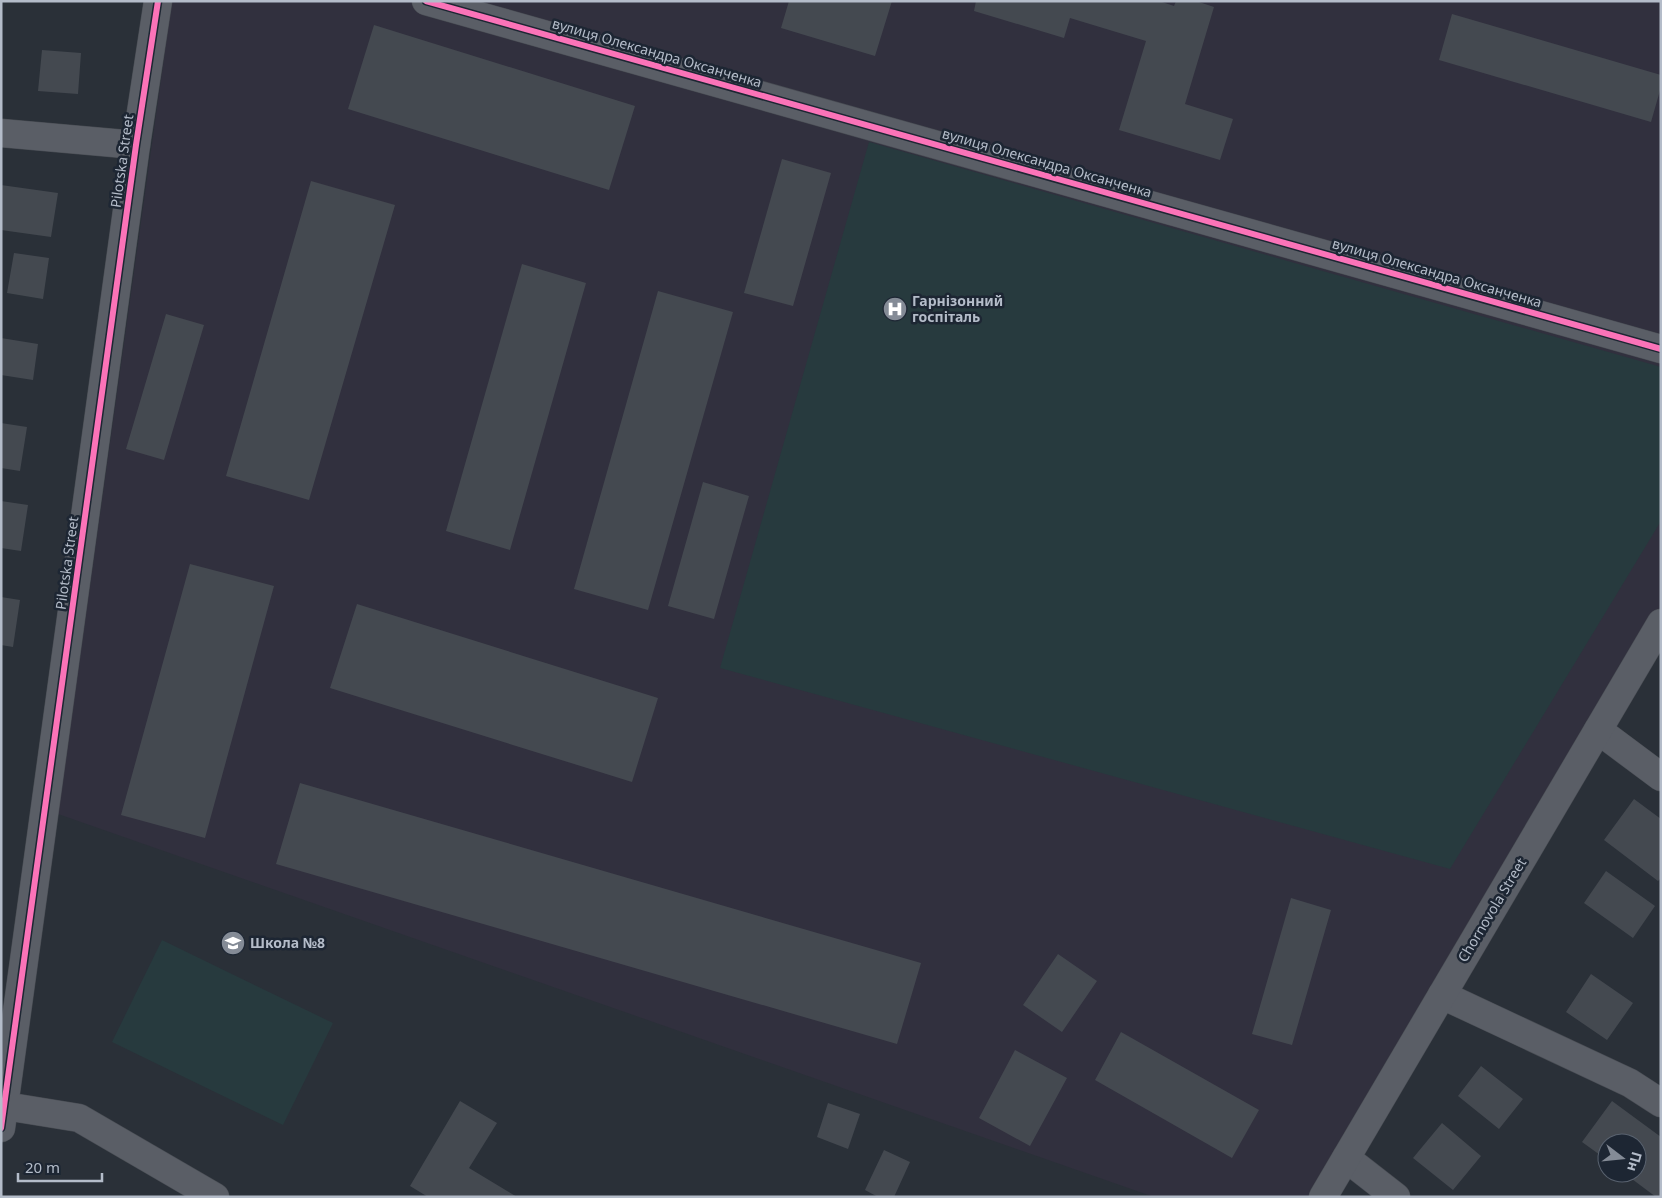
<svg xmlns="http://www.w3.org/2000/svg" width="1662" height="1198" font-family="'Noto Sans',sans-serif">
<rect width="100%" height="100%" fill="#2a3038"/>
<!-- medical -->
<path fill="#31303e" d="M172,1H1661V617L1309,1197H1154L58,814Z"/>
<!-- green -->
<path fill="#273a3e" d="M869,142L1661,367V521L1450,869L720,668Z
M162,940L333,1023L283,1125L112,1042Z"/>
<!-- building -->
<path fill="#444950" d="M789,1H892L875,56L781,28Z
M976,1H1159L1174,6L1176,1H1196L1214,7L1185,104L1233,119L1220,160L1119,130L1146,41L1070,18L1064,38L974,11Z
M1452,14L1661,75V87L1651,122L1439,60Z
M374,25L635,106L609,190L348,109Z
M42,50L81,53L78,94L38,91Z
M782,159L831,173L793,306L744,293Z
M311,181L395,205L309,500L226,476Z
M1,185L58,193L51,237L1,230Z
M14,253L49,258L43,299L7,293Z
M522,264L586,283L510,550L446,531Z
M658,291L733,312L648,610L574,589Z
M166,314L204,325L164,460L126,449Z
M1,338L38,344L33,380L1,375Z
M1,423L27,427L20,471L1,468Z
M703,482L749,496L714,619L668,606Z
M1,501L28,505L21,551L1,548Z
M190,564L274,586L205,838L121,815Z
M1,597L20,600L13,647L1,645Z
M357,604L658,698L632,782L330,688Z
M300,783L921,963L897,1044L276,864Z
M1634,799L1661,819V878L1658,881L1604,840Z
M1606,871L1655,906L1633,938L1584,903Z
M1291,898L1331,910L1292,1045L1252,1034Z
M1058,954L1097,981L1062,1032L1023,1005Z
M1591,974L1633,1003L1607,1040L1566,1012Z
M1121,1032L1259,1110L1232,1158L1095,1080Z
M1015,1050L1067,1078L1030,1146L979,1118Z
M1481,1066L1523,1099L1499,1129L1458,1096Z
M460,1101L497,1123L469,1168L517,1197H428L410,1186Z
M1612,1101L1661,1137V1197H1656L1624,1173H1637V1143H1607V1160L1582,1142Z
M828,1103L860,1114L848,1149L817,1137Z
M1442,1123L1481,1156L1453,1190L1413,1158Z
M884,1150L910,1162L894,1197H878L865,1190Z"/>
<g fill="none" stroke-linecap="round" stroke-linejoin="round">
<!-- minor casing -->
<g stroke="#484c53" stroke-width="29">
<path id="minor" d="M426,1L1661,349
M1,133L136,145
M1598,730L1661,777
M1442,995L1630,1083L1661,1103
M1346,1158L1396,1197"/>
</g>
<!-- tertiary casing -->
<g stroke="#484c53" stroke-width="29">
<path id="tertiary" d="M5,1106L79,1118L215,1197
M1,1128L136,145L158,1
M1323,1197L1661,623"/>
</g>
<!-- minor -->
<use href="#minor" stroke="#5a5e66" stroke-width="28"/>
<!-- tertiary -->
<use href="#tertiary" stroke="#5a5e66" stroke-width="28"/>
<!-- cycleway casing -->
<g stroke="#1d2633" stroke-width="9">
<path id="cycleway" d="M426,1L1661,349
M1,1128L136,145L158,1"/>
</g>
<!-- cycleway -->
<use href="#cycleway" stroke="#fb73b8" stroke-width="6"/>
</g>
<!-- icons -->
<defs>
<g id="hospital-disc" transform="scale(1.25)"><circle r="9.5" fill="#848b96" stroke="#1d2633"/><path d="M-5-5h3v3.5h4V-5h3V5h-3V1.5h-4V5h-3Z" fill="#fff"/></g>
<g id="school-disc" transform="scale(1.25)"><circle r="9.5" fill="#848b96" stroke="#1d2633"/><path d="M0-5L7-2L0 1L-7-2ZM-4 1L0 2.5L4 1V4Q0 6-4 4Z" fill="#fff"/></g>
</defs>
<g fill-rule="evenodd">
<use href="#hospital-disc" x="895" y="309"/>
<use href="#school-disc" x="233" y="943"/>
</g>
<g text-anchor="middle" stroke-width="5" stroke-linejoin="round" paint-order="stroke">
<!-- street labels -->
<g font-size="14" fill="#b4bcc9" stroke="#1d2633">
<text transform="translate(657 53) rotate(16)" y="5">вулиця Олександра Оксанченка</text>
<text transform="translate(122 161) rotate(-82)" y="5">Pilotska Street</text>
<text transform="translate(1047 163) rotate(16)" y="5">вулиця Олександра Оксанченка</text>
<text transform="translate(1437 273) rotate(16)" y="5">вулиця Олександра Оксанченка</text>
<text transform="translate(67 563) rotate(-82)" y="5">Pilotska Street</text>
<text transform="translate(1492 910) rotate(-59)" y="5">Chornovola Street</text>
</g>
<!-- poi labels -->
<g font-size="14" font-weight="bold" fill="#b4bcc9" stroke="#1d2633" text-anchor="start">
<text x="912" y="306">Гарнізонний<tspan x="912" dy="16">госпіталь</tspan></text>
<text x="250" y="948">Школа №8</text>
</g>
</g>
<!-- border -->
<rect width="1662" height="1198" fill="none" stroke="#b4bcc9" stroke-width="5"/>
<!-- north arrow -->
<g transform="translate(1622 1158) rotate(106)"><circle r="24" fill="#1d2633" stroke="#59626f"/>
<path d="M0-4L9 19L0 12L-9 19Z" fill="#848b96"/>
<text y="-8" font-size="14" font-weight="bold" text-anchor="middle" fill="#b4bcc9">Пн</text>
</g>
<!-- scale -->
<path d="M18 1173v8h84v-8" fill="none" stroke="#b4bcc9" stroke-width="2.5"/>
<text x="25" y="1173" font-size="15" fill="#b4bcc9" stroke="#1d2633" stroke-width="4" paint-order="stroke">20 m</text>
</svg>
